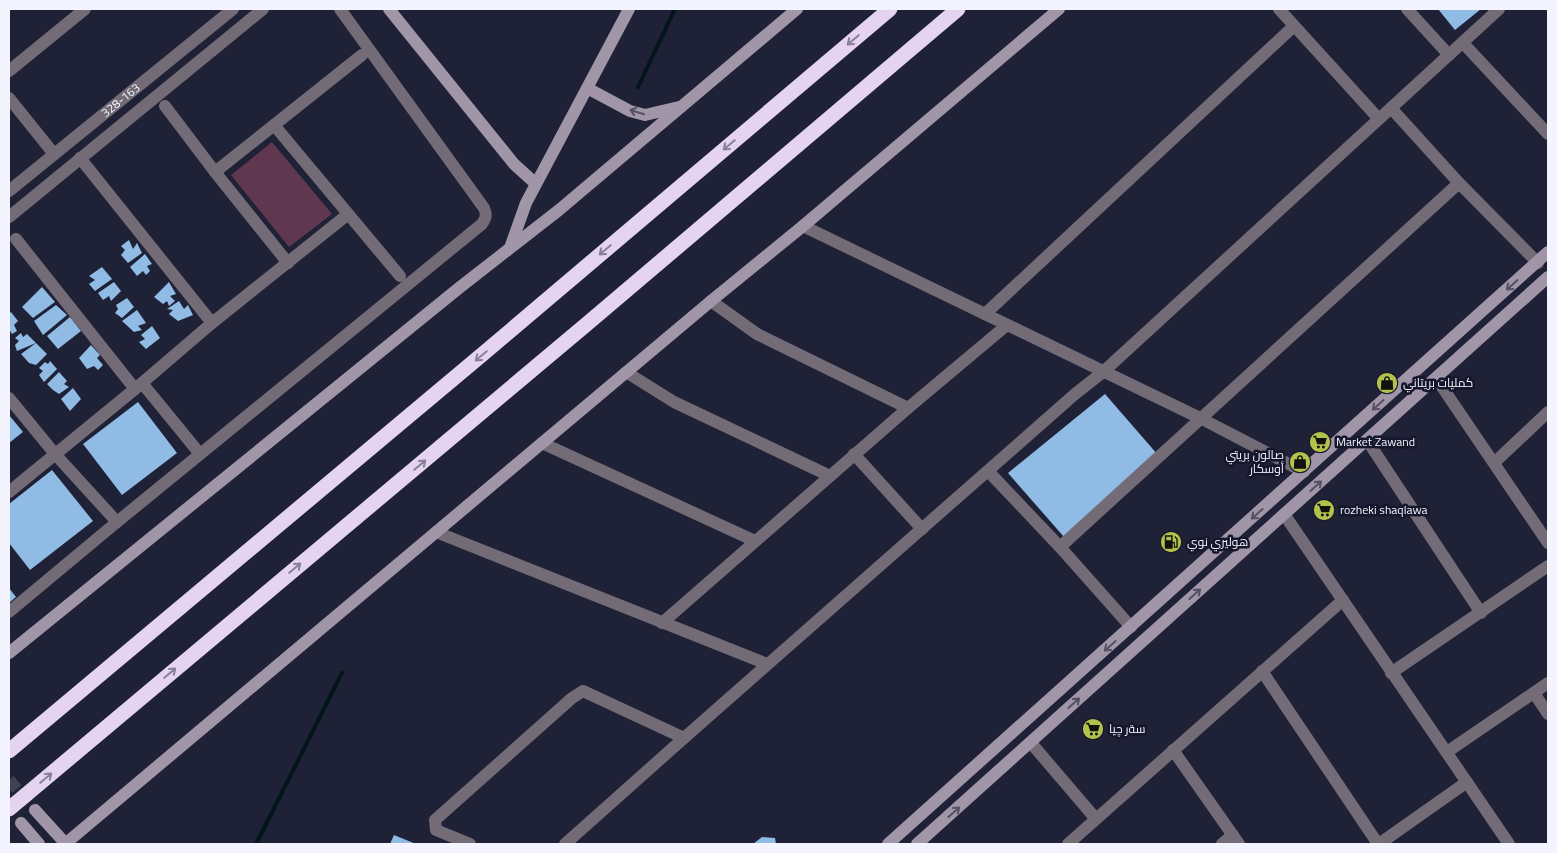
<svg xmlns="http://www.w3.org/2000/svg" width="1557" height="853" font-family="'Titillium Web',Cairo,sans-serif">
<rect width="100%" height="100%" fill="#1f2137"/>
<!-- green -->
<path fill="#5f384f" d="M272,142L332,214L289,247L231,175Z"/>
<g fill="none" stroke-linecap="round" stroke-linejoin="round">
<!-- stream -->
<path stroke="#01151a" stroke-width="4" d="M638,87L675,9
M256,844L342,673"/>
</g>
<!-- building -->
<path fill="#8fbbe4" d="M1438,9H1481L1455,30Z
M129,240L133,249L137,243L142,253L128,263L121,255L125,250L121,246Z
M145,254L152,264L147,266L150,271L146,275L143,271L137,276L130,267Z
M102,267L112,279L95,291L89,284L95,280L89,276Z
M114,282L121,291L111,301L109,296L103,300L98,293Z
M169,282L176,294L170,296L175,301L169,306L167,301L163,304L154,297Z
M42,287L55,302L33,318L22,307Z
M127,298L134,307L122,318L115,313L118,309L116,305Z
M179,301L184,309L188,305L193,315L178,321L169,314L173,310L167,309Z
M56,305L67,315L43,335L34,321Z
M137,310L146,323L138,326L142,330L134,332L122,321Z
M11,312L18,321L14,325L17,331L12,334L9,329V314Z
M70,317L81,331L58,349L47,336Z
M152,326L160,338L146,349L139,342L145,339L141,335Z
M21,333L23,337L27,334L36,343L17,351L15,345L19,341L15,338Z
M36,343L47,354L36,365L29,363L21,354Z
M91,345L100,355L97,358L103,365L98,370L94,366L87,369L79,358Z
M50,361L57,369L44,382L39,375L43,371L39,368L45,362L48,364Z
M59,372L67,381L64,384L69,387L59,394L53,390L47,384Z
M73,388L81,399L70,411L61,399Z
M1105,394L1158,455L1064,537L1008,473Z
M138,402L177,453L122,495L83,444Z
M9,415L23,432L9,443Z
M52,470L93,521L30,570L9,543V504Z
M9,588L16,597L9,603Z
M394,835L416,844H390Z
M762,837L775,838L776,844H753Z"/>
<g fill="none" stroke-linecap="round" stroke-linejoin="round">
<!-- secondary-tunnel -->
<path stroke="#3f4155" stroke-width="12" stroke-dasharray="12 6" stroke-linecap="butt" d="M9,780L35,810"/>
<!-- street -->
<g stroke="#736c77" stroke-width="12">
<path d="M1279,9L1378,118"/>
<path d="M1407,9L1449,55"/>
<path d="M1463,43L1548,134"/>
<path d="M9,71L85,9"/>
<path d="M9,98L54,154"/>
<path d="M165,106L215,172L288,263"/>
<path d="M1391,108L1459,183L1538,263"/>
<path d="M274,125L400,276"/>
<path d="M80,158L212,323"/>
<path d="M215,172L362,55"/>
<path id="s1" d="M9,191L233,9"/>
<path d="M9,217L263,9"/>
<path d="M803,226L1202,419L1304,472"/>
<path d="M16,239L135,389"/>
<path d="M711,301L757,334L908,408"/>
<path d="M985,314L1294,26"/>
<path d="M626,372L674,402L830,476"/>
<path d="M1436,378L1548,543"/>
<path d="M142,383L200,454"/>
<path d="M9,398L55,454L117,522"/>
<path d="M1367,440L1481,613"/>
<path d="M542,443L755,541"/>
<path d="M854,454L922,529"/>
<path d="M1494,463L1548,412"/>
<path d="M988,471L1060,547L1131,627"/>
<path d="M9,492L135,389L212,323L347,215"/>
<path d="M1284,514L1509,844"/>
<path d="M436,532L767,664"/>
<path d="M1060,547L1459,183"/>
<path d="M9,612L117,522L482,224C486,218 487,215 484,208L340,9"/>
<path d="M662,623L908,408L1007,325"/>
<path d="M1262,671L1378,844"/>
<path d="M1391,673L1548,566"/>
<path d="M1534,693L1548,714"/>
<path d="M1031,743L1096,819"/>
<path d="M1173,750L1239,844"/>
<path d="M1447,752L1548,683"/>
<path d="M470,844L436,830L435,820L572,698L583,691L684,738"/>
<path d="M565,844L684,738L1075,394L1103,372L1499,9"/>
<path d="M1068,844L1343,600"/>
<path d="M1222,844L1233,835"/>
<path d="M1379,844L1467,782"/>
</g>
<!-- secondary -->
<path stroke="#a196a8" stroke-width="12" d="M389,9L514,164L536,184
M587,88L630,111L645,115L679,107
M510,248L526,203L629,9
M9,653L459,288L559,210L797,9
M35,810L66,844
M21,823L39,844
M65,844L711,301L803,226L1059,9
M888,844L1548,252
M917,844L1548,277"/>
<!-- highway -->
<path stroke="#e5d4f0" stroke-width="15" d="M9,751L484,353L890,9
M9,809L588,323L958,9"/>
</g>
<!-- one-way arrows -->
<defs><path id="oneway-shaft" d="M-6 0H5M1.5-3L5.5 0L1.5 3" fill="none" stroke-width="1.6" stroke-linecap="round" stroke-linejoin="round" transform="scale(1.25)"/></defs>
<g stroke="#887f98">
<use href="#oneway-shaft" transform="translate(853 40) rotate(140)"/>
<use href="#oneway-shaft" transform="translate(729 145) rotate(140)"/>
<use href="#oneway-shaft" transform="translate(605 250) rotate(140)"/>
<use href="#oneway-shaft" transform="translate(481 356) rotate(140)"/>
<use href="#oneway-shaft" transform="translate(420 465) rotate(-40)"/>
<use href="#oneway-shaft" transform="translate(295 568) rotate(-40)"/>
<use href="#oneway-shaft" transform="translate(170 673) rotate(-40)"/>
<use href="#oneway-shaft" transform="translate(46 778) rotate(-40)"/>
</g>
<g stroke="#555064">
<use href="#oneway-shaft" transform="translate(637 112) rotate(-163)"/>
<use href="#oneway-shaft" transform="translate(1512 285) rotate(138)"/>
<use href="#oneway-shaft" transform="translate(1378 405) rotate(138)"/>
<use href="#oneway-shaft" transform="translate(1316 486) rotate(-42)"/>
<use href="#oneway-shaft" transform="translate(1257 514) rotate(138)"/>
<use href="#oneway-shaft" transform="translate(1195 594) rotate(-42)"/>
<use href="#oneway-shaft" transform="translate(1110 646) rotate(138)"/>
<use href="#oneway-shaft" transform="translate(1074 703) rotate(-42)"/>
<use href="#oneway-shaft" transform="translate(954 812) rotate(-41)"/>
</g>
<!-- icons -->
<defs>
<g id="shop-disc" transform="scale(1.125)"><circle r="9.5" fill="#b3c24b" stroke="#16172c"/><path d="M-5-2.5h2.3a2.7 3.5 0 0 1 5.4 0H5L5.5 6h-11ZM-1.5-2.5h3a1.5 2.3 0 0 0-3 0Z" fill="#111"/></g>
<g id="supermarket-disc" transform="scale(1.125)"><circle r="9.5" fill="#b3c24b" stroke="#16172c"/><path d="M-6-5.5h2.5l.6 2H6L4.5 2H-2.5L-4.4-4H-6ZM-1.5 3.2a1.3 1.3 0 1 0 .1 0ZM3 3.2a1.3 1.3 0 1 0 .1 0Z" fill="#111"/></g>
<g id="fuel-disc" transform="scale(1.125)"><circle r="9.5" fill="#b3c24b" stroke="#16172c"/><path d="M-5.5-6h7V0h2V4h1.3V-2.5L3-4.5l.8-.8L6-3V5H2.5V1h-1V6h-7ZM-4.2-4.7v3.2H.2V-4.7Z" fill="#111"/></g>
</defs>
<g fill-rule="evenodd">
<use href="#shop-disc" x="1387" y="383"/>
<use href="#supermarket-disc" x="1320" y="442"/>
<use href="#shop-disc" x="1300" y="462"/>
<use href="#supermarket-disc" x="1324" y="510"/>
<use href="#fuel-disc" x="1171" y="542"/>
<use href="#supermarket-disc" x="1093" y="729"/>
</g>
<g text-anchor="middle" stroke-width="5" stroke-linejoin="round" paint-order="stroke">
<!-- street labels -->
<g font-size="12" fill="#f3f4fd" stroke="#16172c">
<text dy="4" stroke="none"><textPath href="#s1" startOffset="144">328-163</textPath></text>
</g>
<!-- poi labels -->
<g font-size="12" fill="#f3f4fd" stroke="#16172c" text-anchor="start">
<text x="1403" y="387">كمليات بريتاني</text>
<text x="1336" y="446">Market Zawand</text>
<text x="1284" y="459" text-anchor="end">صالون بريتي<tspan x="1284" dy="14">أوسكار</tspan></text>
<text x="1340" y="514">rozheki shaqlawa</text>
<text x="1187" y="546">هوليري نوي</text>
<text x="1109" y="733">سةر چيا</text>
</g>
</g>
<!-- border -->
<rect width="1557" height="853" fill="none" stroke="#f3f4fd" stroke-width="20"/>
</svg>
